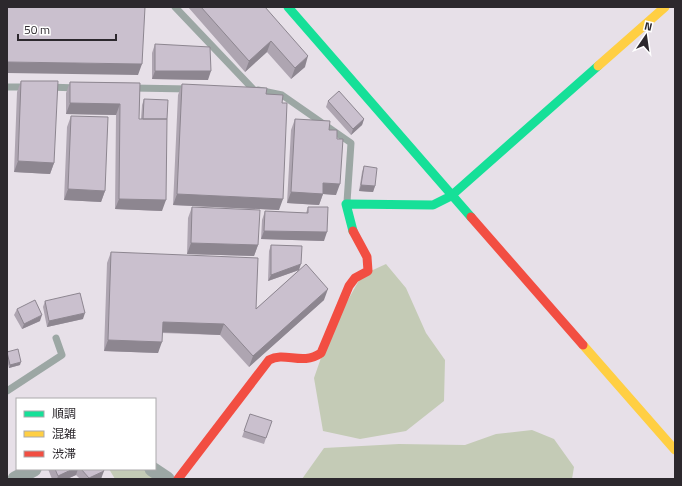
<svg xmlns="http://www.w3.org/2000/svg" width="682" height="486" font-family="'Titillium Web','Noto Sans JP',sans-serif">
<rect width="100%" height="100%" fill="#e7e0e8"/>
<!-- green -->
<path fill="#c4cbb6" d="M386,264L406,288L426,333L445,360L444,401L406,431L360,439L323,431L314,378L330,332L362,275Z
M532,430L554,439L574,467L572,479H302L324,448L399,444L465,445L496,434Z
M109,469H146L159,479H115Z"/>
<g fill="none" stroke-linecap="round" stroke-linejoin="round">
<!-- lane -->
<path stroke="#9ca7a4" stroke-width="7" d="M175,7L253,89
M7,87H28
M48,87L78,88
M132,88L190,89
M258,90L282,95L351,143L347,202
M7,391L62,355L56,338"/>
<!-- street -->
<path stroke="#9ca7a4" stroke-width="15" d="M152,469L167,479
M15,479L34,469"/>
<!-- fast -->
<path stroke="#16e098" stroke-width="9" d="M288,7L471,217
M353,231L346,204L433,205L451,196L598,66"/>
<!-- slow -->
<path stroke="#ffcf43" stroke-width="9" d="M598,66L665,7
M583,345L675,450"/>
<!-- jam -->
<path stroke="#f24e42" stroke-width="9" d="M471,217L583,345
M178,479L269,360C285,351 302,366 321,353L349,286L355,278L368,271L367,257L353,231"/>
</g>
<!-- wall -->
<path fill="#aea5b1" d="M188,7H265L305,67L291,79L267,52L245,72Z
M155,44L208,80L152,79V53Z
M21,81L54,163L50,174L14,172L17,92Z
M70,82L140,83L139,119H141L142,105L144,99L162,211L115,209L116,115L66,114V93Z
M182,84L266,94L279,210L173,205L178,95Z
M328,101L364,119L362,125L351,135L326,107Z
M71,116L105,191L101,202L64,200L67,127Z
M295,119L329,130L337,139L336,195L323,194L319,205L287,203L291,130Z
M364,166L375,186L373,192L359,191L362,172Z
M192,207L258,245L254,256L187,254L188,218Z
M308,207L324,241L261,239L262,220L265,211L306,213Z
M271,245L299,270L324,300L249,367L220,335L162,333L158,353L104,351L107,263L111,252L256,309L299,270L268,281L269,251Z
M45,301L83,319L47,327L43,307Z
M17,309L40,321L22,329L14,315Z
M7,352L20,365L9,368L7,360Z
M250,414L266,438L264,444L242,437Z
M48,469H103L101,479H80L76,475L67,479H52Z"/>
<!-- shaded-wall -->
<path fill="#8d8690" d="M271,41L267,52L245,72L249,61Z
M308,56L305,67L291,79L295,68Z
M7,62L142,64L138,75L7,73Z
M155,71H211L208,80L152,79Z
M70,103L120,104L116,115L66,114Z
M364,119L362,125L351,135L353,129Z
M18,161L54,163L50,174L14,172Z
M323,183L340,184L336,195L323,194L319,205L287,203L291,192Z
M361,185L375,186L373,192L359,191Z
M68,189L105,191L101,202L64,200Z
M177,194L283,199L279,210L173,205Z
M119,199L166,200L162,211L115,209Z
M264,231L327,232L324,241L261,239Z
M191,243L258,245L254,256L187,254Z
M301,264L299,270L268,281L271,275Z
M328,289L324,300L249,367L253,356Z
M85,313L83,319L47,327L49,321Z
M42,315L40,321L22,329L24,324Z
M163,322L224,324L220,335L159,332Z
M108,340L162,342L158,353L104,351Z
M21,362L20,365L9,368L10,365Z
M73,469H78L76,475L67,479H57L58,476Z
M104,471L101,479H89V478Z"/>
<!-- building -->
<path fill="#cac0ce" stroke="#8d8690" d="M7,7H145L142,64L7,62Z
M201,7H265L308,56L295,68L271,41L249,61Z
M155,44L210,47L211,71H155Z
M21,81H58L54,163L18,161Z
M70,82L140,83L139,119H167L166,200L119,199L120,104L70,103Z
M182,84L267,88L266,94L283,95L282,103H287L283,199L177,194Z
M339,91L364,119L353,129L328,101Z
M144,99L168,100L167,119H143Z
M71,116L108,117L105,191L68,189Z
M295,119L330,121L329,130H337V139H343L340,184L323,183V194L291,192Z
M364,166L377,168L375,186L361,185Z
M192,207L260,210L258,245L191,243Z
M308,207H328L327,232L264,231L265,211L308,213Z
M271,245L302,246L301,264L271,275Z
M111,252L258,258L256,309L306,264L328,289L253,356L224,324L163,322L162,342L108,340Z
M80,293L85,313L49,321L45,301Z
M35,300L42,315L24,324L17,309Z
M18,349L21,362L10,365L7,352Z
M250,414L272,421L266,438L244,431Z
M55,469H73L58,476Z
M81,469H103L104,471L89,478Z"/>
<!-- border -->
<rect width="682" height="486" fill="none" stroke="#2c282d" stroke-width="16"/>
<!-- legend -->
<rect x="16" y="398" width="140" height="72" fill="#ffffff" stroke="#aba9ab"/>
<rect x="24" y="411" width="20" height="6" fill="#16e098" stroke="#aba9ab"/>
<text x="52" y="418" font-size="12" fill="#2c282d">順調</text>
<rect x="24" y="431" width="20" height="6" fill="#ffcf43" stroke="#aba9ab"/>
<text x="52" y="438" font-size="12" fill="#2c282d">混雑</text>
<rect x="24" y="451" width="20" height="6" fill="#f24e42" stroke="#aba9ab"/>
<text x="52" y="458" font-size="12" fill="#2c282d">渋滞</text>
<!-- north arrow -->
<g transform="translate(646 36) rotate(13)" stroke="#ffffff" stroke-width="3" paint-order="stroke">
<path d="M0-3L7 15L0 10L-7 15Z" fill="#2c282d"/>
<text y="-6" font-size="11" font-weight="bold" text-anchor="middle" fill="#2c282d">N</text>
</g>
<!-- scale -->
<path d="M18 34v6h98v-6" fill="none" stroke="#2c282d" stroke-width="2"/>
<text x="24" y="34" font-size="12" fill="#2c282d" stroke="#ffffff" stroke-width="3" paint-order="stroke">50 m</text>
</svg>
